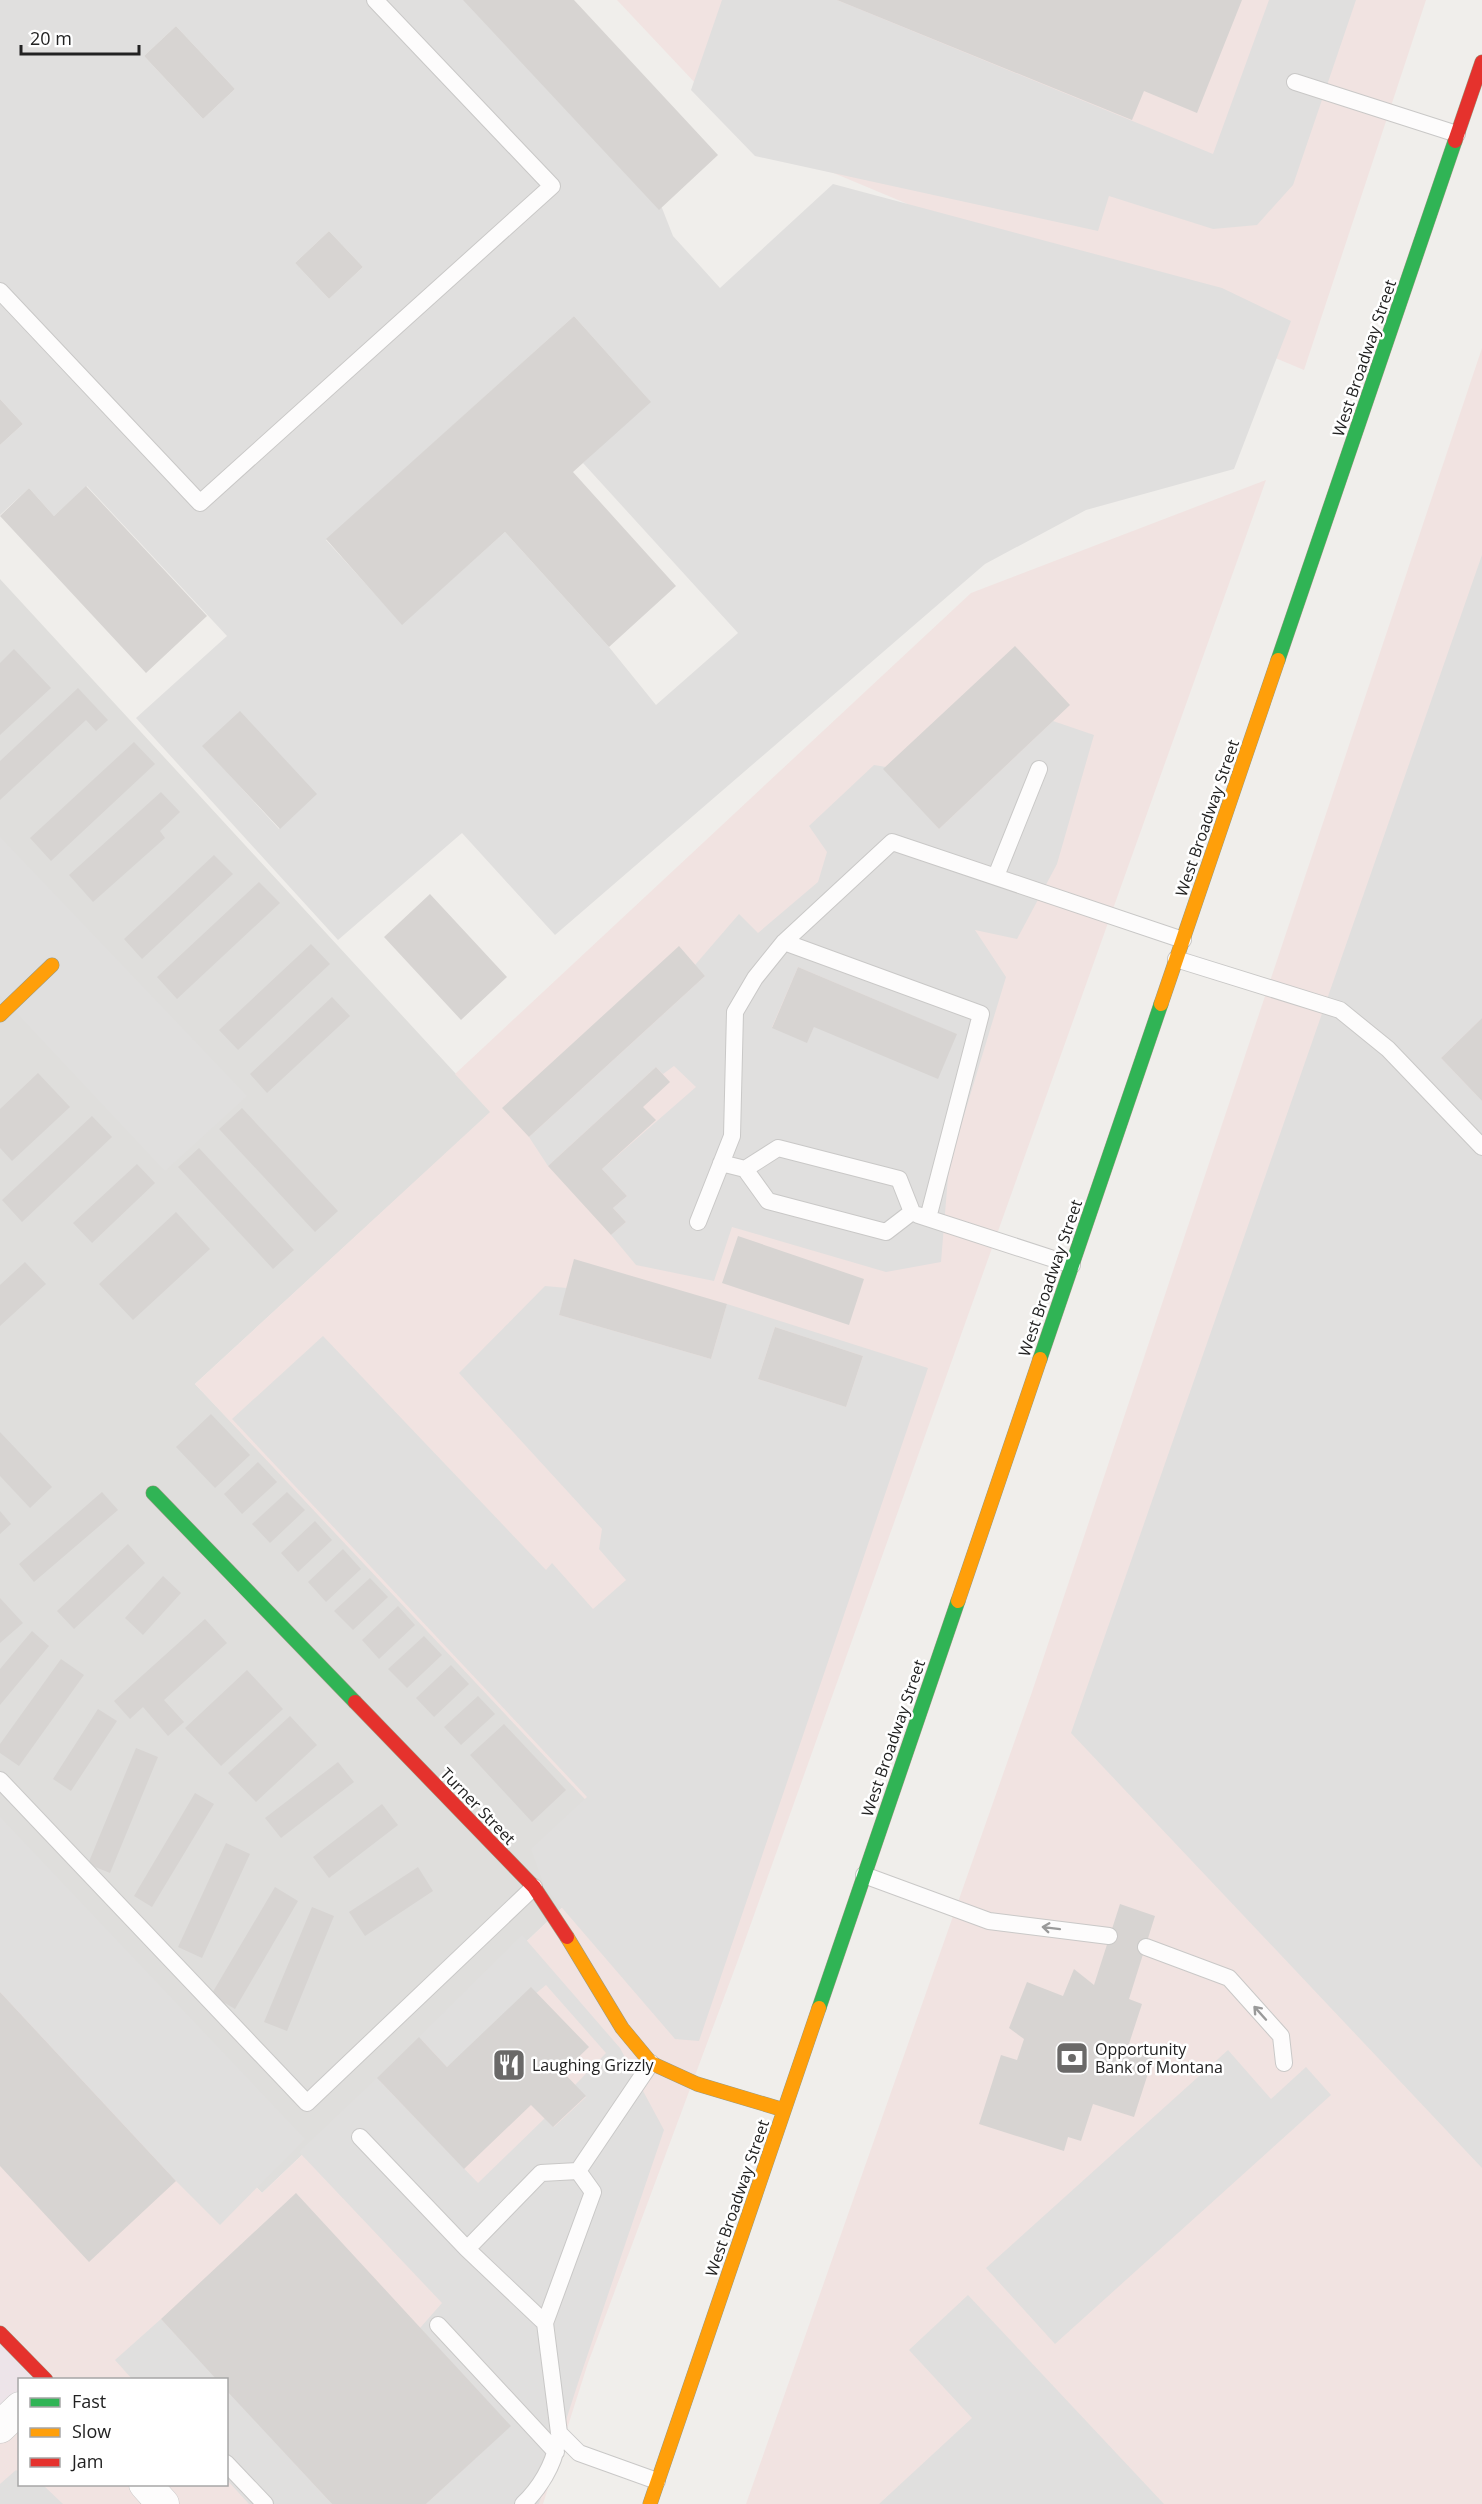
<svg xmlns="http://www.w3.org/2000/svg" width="1482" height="2504" font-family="'Open Sans',sans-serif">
<rect width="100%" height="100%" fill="#f0eeeb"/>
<!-- residential -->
<path fill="#dfdedc" d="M0,579L491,1112L195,1384L631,1842L262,2193L0,1918Z"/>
<!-- commercial -->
<path fill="#f1e3e1" d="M617,0H1426L1304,370L745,136Z
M1482,348V2504H746L1032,1692Z
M1266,480L738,1960L588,2363L543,2504H0V2429L19,2410L20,2484H226V2380L46,2379L0,2329V1918L262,2193L628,1845L195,1384L490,1112L455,1074L971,593Z"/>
<!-- industrial -->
<path fill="#ede4e9" d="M0,2329L46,2379L20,2380L19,2410L0,2429Z"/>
<!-- parking -->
<path fill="#e0dfde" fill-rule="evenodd" d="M0,0H466L662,208L673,236L720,288L833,184L1222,288L1291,321L1234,469L1086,510L985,564L555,935L462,833L338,940L136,718L227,636L87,486L54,516L29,488L0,515V445L23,424L0,399ZM176,26L235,89L203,119L144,56ZM329,231L363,267L329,299L295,263ZM574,316L649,400L583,463L738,633L656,705L609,647L505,532L402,624L326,540ZM203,746L316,794L279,829Z
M722,0H837L1213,154L1269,0H1356L1293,185L1257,225L1213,229L1109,196L1098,231L755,156L691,90Z
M1482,555V1018L1441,1058L1482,1101V2168L1071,1733Z
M1053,721L1094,735L1057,864L1017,939L975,930L1006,977L949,1165L941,1262L886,1272L732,1227L714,1281L636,1265L611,1235L626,1222L613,1208L627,1196L602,1169L696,1087L674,1066L663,1074L656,1067L548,1166L529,1137L705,976L695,965L739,914L758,933L818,882L827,852L809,826L874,765L886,767L939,829ZM798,967L956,1034L814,1027L807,1042L772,1027Z
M0,837L247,1096L165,1171L0,995Z
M545,1286L567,1288L559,1315L711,1359L727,1304L928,1368L699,2041L675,2039L545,1888L531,1849L587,1797L232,1419L323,1336L546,1570L552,1563L593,1609L626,1580L599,1549L602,1529L459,1373ZM775,1327L863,1356L846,1407L758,1379Z
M0,1817L305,2139L220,2225L176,2181L0,1992Z
M522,1935L620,2048L664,2130L578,2383L539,2504H426L510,2426L420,2328L442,2303L299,2152L377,2078L478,2183L545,2118L554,2127L586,2097L575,2085L606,2053L546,1985L447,2067L419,2037Z
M1228,2050L1271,2099L1306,2067L1331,2095L1055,2344L986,2268Z
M968,2295L1164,2504H879L972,2418L909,2350Z
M161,2319L217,2379H132L115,2360Z
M227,2390L332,2504H249L227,2480Z
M16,2470L19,2472L20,2484L43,2485L63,2504H0V2484Z"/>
<!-- building -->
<path fill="#d7d4d2" d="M463,0H574L718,155L659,210Z
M837,0H1242L1197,113L1144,91L1132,120Z
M176,26L235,89L203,119L144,56Z
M329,231L363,267L329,299L295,263Z
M574,316L651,402L573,472L676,586L609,647L505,532L402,625L326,539Z
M0,399L23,424L0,445Z
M86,486L207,616L146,673L0,516L29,488L54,516Z
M1015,646L1070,705L939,829L883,769Z
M14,649L51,688L0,735V663Z
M78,688L108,720L96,731L86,720L0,800V761Z
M240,711L317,794L280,829L202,746Z
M134,742L155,764L51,861L30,838Z
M161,792L180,812L160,831L165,838L93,902L69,875Z
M214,855L233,874L142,959L124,939Z
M259,882L280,903L177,999L157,977Z
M430,894L507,977L461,1020L384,937Z
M311,944L330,964L238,1050L219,1030Z
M679,946L705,976L529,1137L502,1108Z
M798,967L957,1034L938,1079L814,1027L807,1043L772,1028Z
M332,997L350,1016L267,1093L250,1074Z
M1482,1018V1101L1441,1058Z
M656,1067L670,1082L643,1107L656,1120L602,1169L627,1196L613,1208L626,1222L611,1235L548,1166Z
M38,1073L70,1107L12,1161L0,1148V1109Z
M242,1108L338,1211L315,1232L219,1129Z
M92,1116L112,1137L22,1222L2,1200Z
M199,1148L294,1250L273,1269L178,1167Z
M137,1164L155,1183L92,1243L73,1223Z
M176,1212L210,1249L133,1320L99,1284Z
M738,1236L864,1279L849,1325L722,1283Z
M574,1259L727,1304L711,1359L559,1315Z
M25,1262L46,1284L0,1326V1285Z
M775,1327L863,1356L846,1407L758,1379Z
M211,1414L250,1455L215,1488L176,1447Z
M0,1432L52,1487L30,1508L0,1476Z
M258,1462L277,1482L242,1514L224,1494Z
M102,1492L118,1510L34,1582L19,1564Z
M287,1492L305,1510L270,1543L252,1524Z
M0,1511L11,1524L0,1534Z
M315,1521L332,1540L298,1572L281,1553Z
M128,1544L145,1563L74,1629L57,1611Z
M343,1549L361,1569L326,1602L308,1582Z
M163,1576L181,1593L143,1635L125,1618Z
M370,1578L388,1597L353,1630L334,1611Z
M0,1598L23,1623L0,1643Z
M398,1606L415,1625L379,1659L362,1640Z
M205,1619L227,1643L164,1700L184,1722L168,1736L143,1707L130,1719L114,1701Z
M32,1631L49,1646L0,1705V1669Z
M424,1636L442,1655L407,1688L388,1669Z
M61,1659L84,1675L19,1766L0,1753V1744Z
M451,1665L469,1684L434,1717L416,1698Z
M247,1670L283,1709L221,1766L185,1728Z
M478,1696L495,1714L461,1745L444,1727Z
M98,1709L117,1721L71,1791L53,1779Z
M290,1716L317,1745L256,1802L228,1773Z
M504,1724L566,1790L532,1822L470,1755Z
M136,1748L158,1757L110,1873L88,1864Z
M338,1762L354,1782L281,1838L265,1818Z
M195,1793L214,1804L152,1907L134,1896Z
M382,1804L398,1825L329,1878L313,1857Z
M226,1843L250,1854L202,1958L178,1947Z
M418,1867L433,1891L365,1936L349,1912Z
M275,1887L298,1901L235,2009L211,1995Z
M1120,1904L1155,1916L1129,1999L1142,2004L1127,2050L1153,2058L1134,2117L1093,2104L1081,2141L1068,2137L1064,2151L979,2124L1001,2055L1017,2060L1024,2039L1009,2028L1027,1982L1063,1996L1074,1969L1094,1985Z
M312,1907L334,1916L287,2031L264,2022Z
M531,1987L589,2047L563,2072L586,2096L553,2127L531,2105L464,2169L377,2078L419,2037L447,2067Z
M0,1992L176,2181L89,2262L0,2166Z
M296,2193L511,2426L426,2504H332L226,2390V2380H217L161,2319Z"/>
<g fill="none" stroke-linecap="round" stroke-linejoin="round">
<!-- lane casing -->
<g stroke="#c9c8c7" stroke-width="18">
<path id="lane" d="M1295,82L1457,134
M0,291L200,503L552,186L375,0
M996,876L1039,769
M784,942L981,1014L928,1218
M1176,959L1340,1010L1388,1049L1482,1147
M721,1163L745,1169L768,1201L886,1232L912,1212L899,1179L778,1148L745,1169
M918,1215L1072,1265
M698,1222L732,1136L735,1012L755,978L784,942L892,842L1183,940
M0,1780L307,2103L534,1887
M864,1875L989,1921L1109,1936
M1146,1947L1229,1978L1281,2036L1284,2063
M360,2137L467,2249L541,2173L578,2171L651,2063
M467,2249L545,2323L593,2192L578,2171
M545,2323L559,2433L579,2453L657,2481
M438,2325L556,2452
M226,2463L265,2504
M523,2504C539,2489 554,2465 557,2443"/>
</g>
<!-- street casing -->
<g stroke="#c9c8c7" stroke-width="33">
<path id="street" d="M0,2427L20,2408
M145,2484L163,2504"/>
</g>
<!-- fast casing -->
<g stroke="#999a82" stroke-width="15">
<path id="fast" d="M1278,660L1455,141
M1040,1359L1161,1004
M153,1493L355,1702
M819,2008L958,1601"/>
</g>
<!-- slow casing -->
<g stroke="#999a82" stroke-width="15">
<path id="slow" d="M1161,1004L1278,660
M0,1015L52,965
M958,1601L1040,1359
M567,1937L622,2028L651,2063L697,2084L784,2110
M650,2504L819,2008"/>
</g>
<!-- jam casing -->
<g stroke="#999a82" stroke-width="15">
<path id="jam" d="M1455,141L1482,62
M355,1702L534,1887L567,1937
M0,2333L46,2380"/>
</g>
<!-- lane -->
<use href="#lane" stroke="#fdfcfc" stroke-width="16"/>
<!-- street -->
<use href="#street" stroke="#fdfcfc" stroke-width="32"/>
<!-- fast -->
<use href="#fast" stroke="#30b455" stroke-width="14"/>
<!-- slow -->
<use href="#slow" stroke="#ff9f0a" stroke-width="14"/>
<!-- jam -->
<use href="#jam" stroke="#e5322d" stroke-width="14"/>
</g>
<!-- one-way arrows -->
<defs><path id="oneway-shaft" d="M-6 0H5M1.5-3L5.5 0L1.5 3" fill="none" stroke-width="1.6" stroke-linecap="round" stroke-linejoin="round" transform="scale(1.5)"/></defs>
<g stroke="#9a9a9a">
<use href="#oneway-shaft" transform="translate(1051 1928) rotate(-173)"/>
<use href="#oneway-shaft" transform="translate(1260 2013) rotate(-132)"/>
</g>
<!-- icons -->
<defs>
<g id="bank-square" transform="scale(1.725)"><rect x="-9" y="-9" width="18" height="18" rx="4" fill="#6a6968" stroke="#fff"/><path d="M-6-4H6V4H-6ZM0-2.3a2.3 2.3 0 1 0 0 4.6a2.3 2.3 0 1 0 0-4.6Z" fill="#fff"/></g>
<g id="restaurant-square" transform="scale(1.725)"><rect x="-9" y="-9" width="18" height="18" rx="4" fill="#6a6968" stroke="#fff"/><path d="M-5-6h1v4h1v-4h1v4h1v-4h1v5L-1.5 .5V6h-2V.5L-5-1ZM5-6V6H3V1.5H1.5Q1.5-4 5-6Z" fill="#fff"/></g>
</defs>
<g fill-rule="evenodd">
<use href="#bank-square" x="1072" y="2058"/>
<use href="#restaurant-square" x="509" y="2065"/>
</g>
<g text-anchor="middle" stroke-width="5" stroke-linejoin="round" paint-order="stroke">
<!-- street labels -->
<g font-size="16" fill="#222" stroke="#fff">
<text transform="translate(1364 358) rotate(-71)" y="6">West Broadway Street</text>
<text transform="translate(1207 818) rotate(-71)" y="6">West Broadway Street</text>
<text transform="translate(1050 1278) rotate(-71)" y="6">West Broadway Street</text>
<text transform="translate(893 1738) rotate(-71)" y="6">West Broadway Street</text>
<text transform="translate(478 1806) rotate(46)" y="6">Turner Street</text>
<text transform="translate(737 2198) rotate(-71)" y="6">West Broadway Street</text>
</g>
<!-- poi labels -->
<g font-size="16" fill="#222" stroke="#fff" text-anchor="start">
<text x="1095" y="2055">Opportunity<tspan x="1095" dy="18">Bank of Montana</tspan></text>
<text x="532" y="2071">Laughing Grizzly</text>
</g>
</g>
<!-- legend -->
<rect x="18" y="2378" width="210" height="108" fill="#ffffff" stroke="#a7a7a7" stroke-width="1.5"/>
<rect x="30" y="2398" width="30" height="9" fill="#30b455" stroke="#a7a7a7" stroke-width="1.5"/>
<text x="72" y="2408" font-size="18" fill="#222222">Fast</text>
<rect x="30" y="2428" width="30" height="9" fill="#ff9f0a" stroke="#a7a7a7" stroke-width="1.5"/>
<text x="72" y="2438" font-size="18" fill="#222222">Slow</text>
<rect x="30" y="2458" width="30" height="9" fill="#e5322d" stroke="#a7a7a7" stroke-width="1.5"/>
<text x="72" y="2468" font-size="18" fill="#222222">Jam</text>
<!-- scale -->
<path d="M21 45v9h118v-9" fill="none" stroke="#222222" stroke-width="3"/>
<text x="30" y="45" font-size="18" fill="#222222" stroke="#ffffff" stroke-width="4.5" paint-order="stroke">20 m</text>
</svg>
